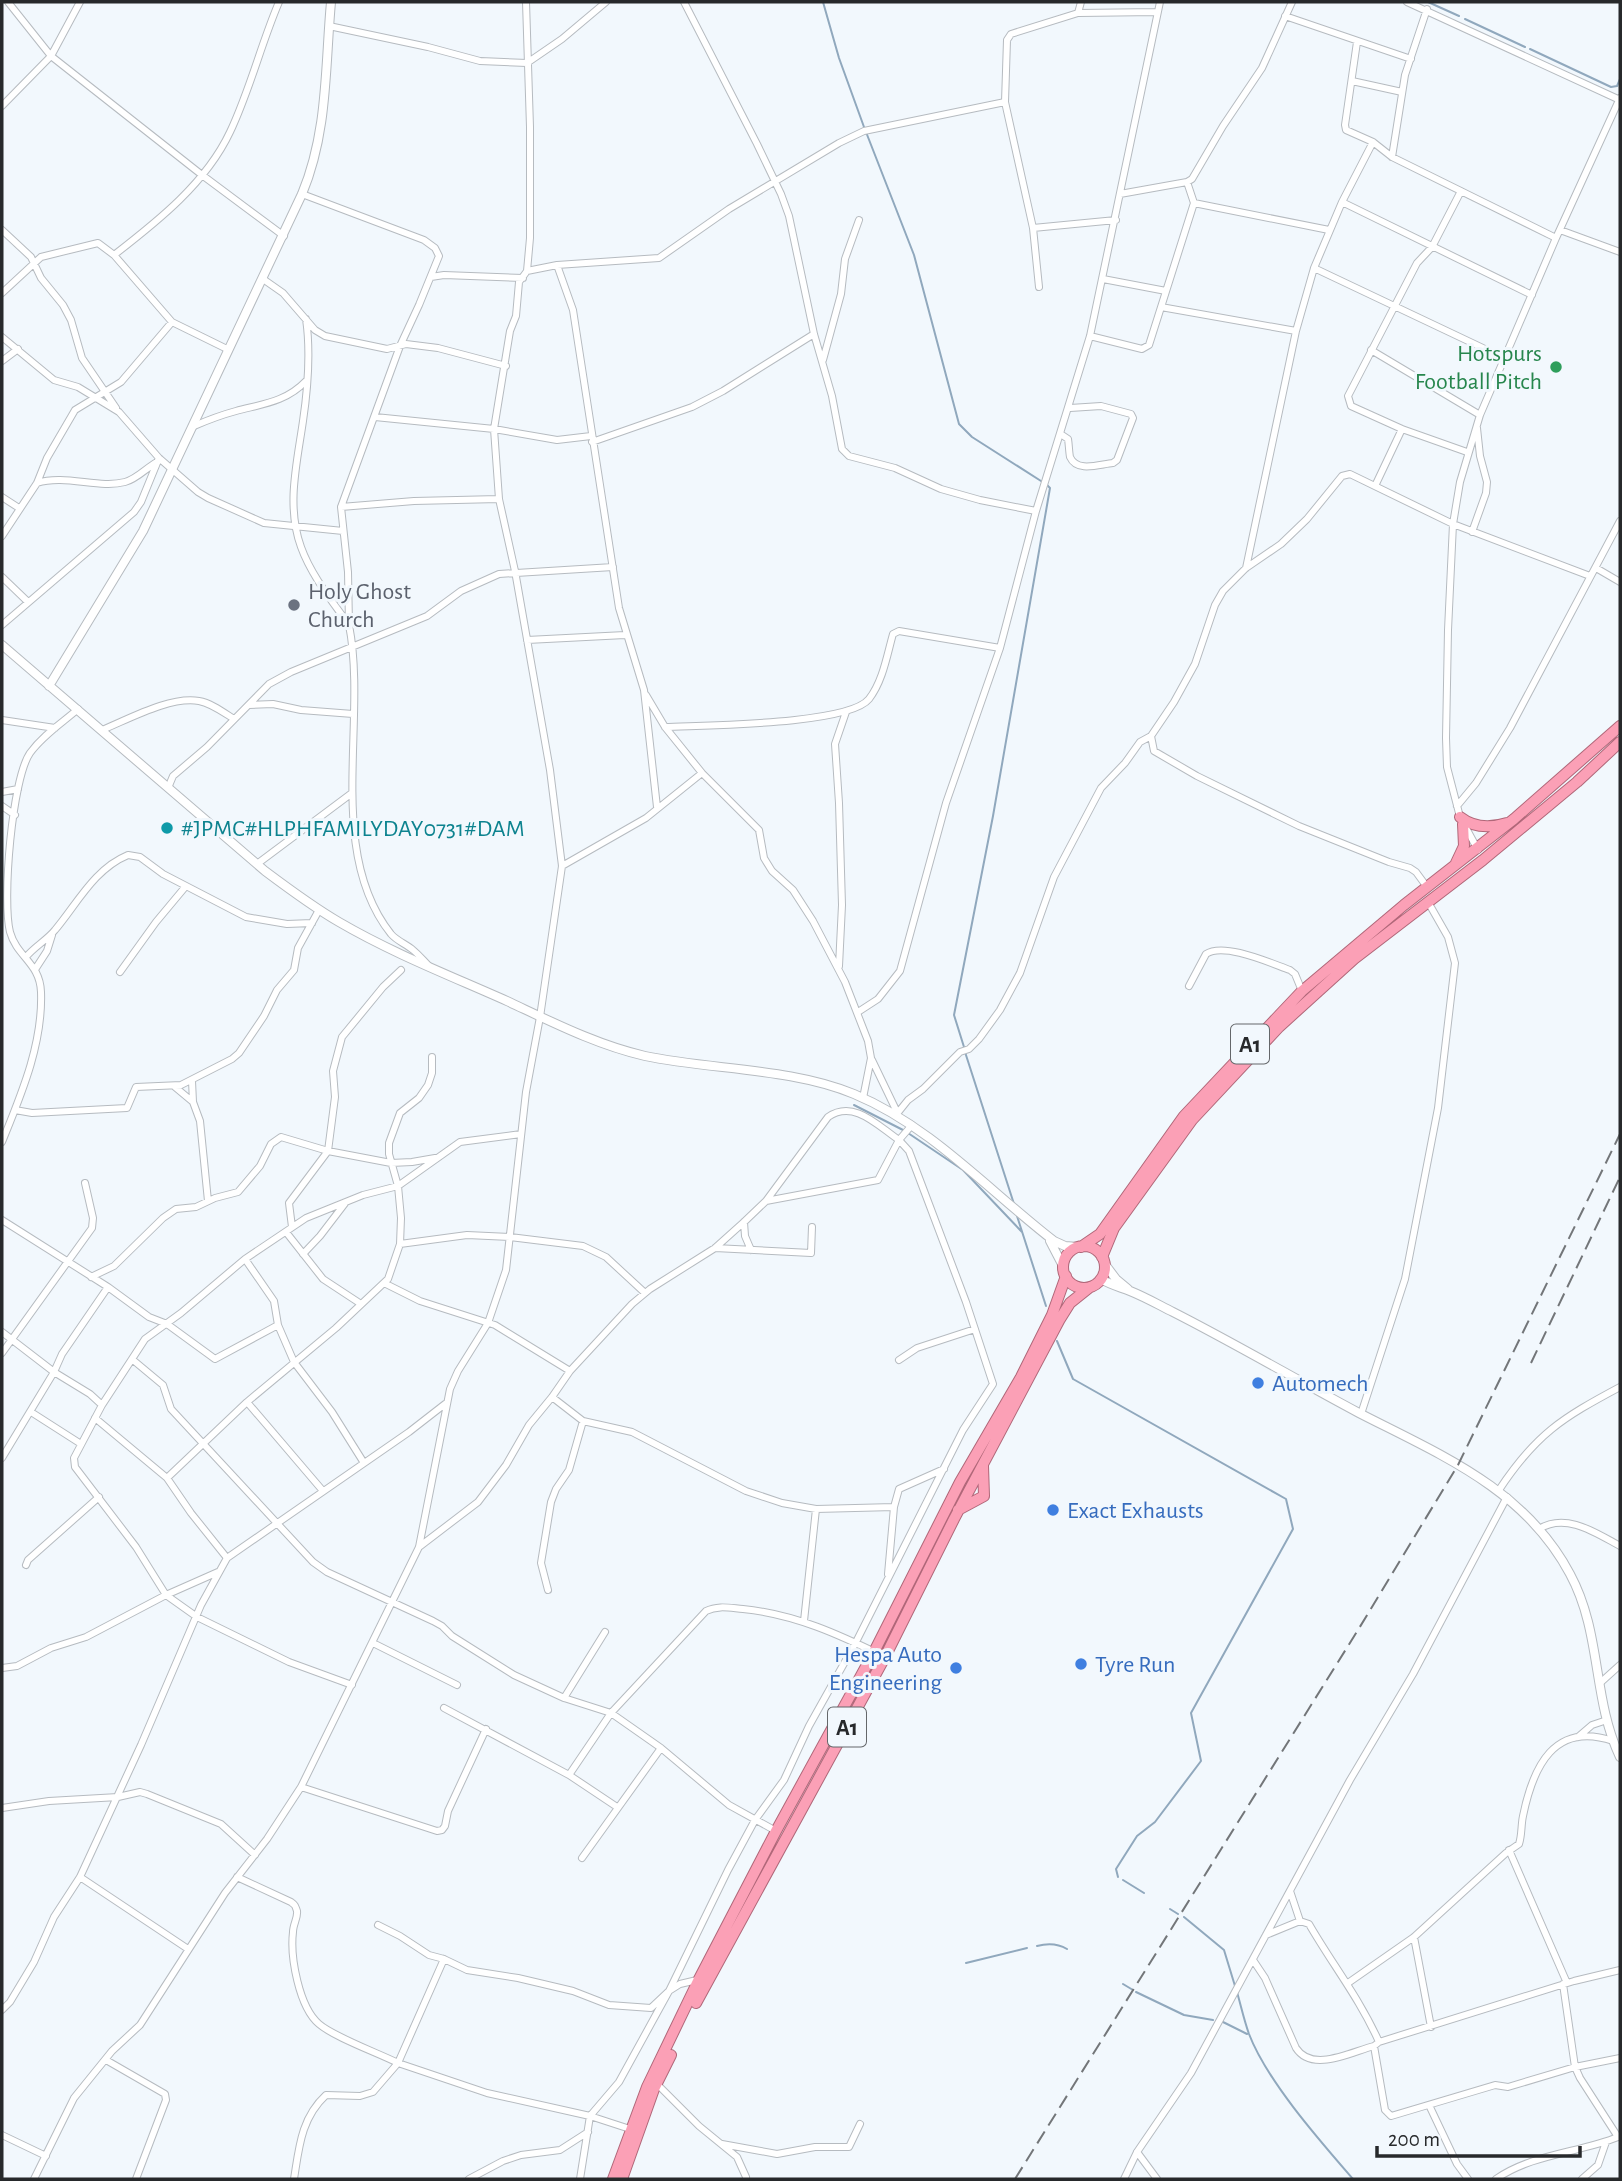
<svg xmlns="http://www.w3.org/2000/svg" width="1622" height="2181" font-family="'Alegreya Sans',sans-serif">
<rect width="100%" height="100%" fill="#f2f8fd"/>
<g fill="none" stroke-linecap="round" stroke-linejoin="round">
<!-- stream -->
<path stroke="#90a8bd" stroke-width="2" d="M823,2L839,58L864,127
M1428,2L1459,16
M1465,19L1525,47
M1530,49L1611,87L1617,86L1620,79
M866,132L914,255L959,424L972,437L1041,481
M964,1047L954,1015L993,816L1050,488L1046,484
M965,1052L1014,1204
M854,1105L903,1130
M908,1133L963,1170L1022,1232
M1017,1216L1046,1306
M1057,1341L1073,1379L1286,1499L1293,1529L1191,1713L1201,1761L1155,1822L1137,1836L1116,1869L1118,1877
M1123,1880L1144,1893
M1170,1909L1178,1914
M1184,1917L1224,1950L1235,1986
M1037,1946C1048,1943 1057,1943 1067,1949
M966,1963L1027,1948
M1123,1984L1133,1990
M1136,1992L1184,2015L1213,2020
M1237,1992C1241,2006 1244,2020 1249,2034C1267,2081 1320,2141 1353,2179
M1223,2022L1247,2034"/>
<!-- minor casing -->
<g stroke="#b6bbc0" stroke-width="8">
<path id="minor" d="M8,2L51,56L202,175L284,236
M684,2L757,144L781,194L789,216L814,334L832,396L842,449L849,456L895,468L941,489L980,500L1036,511
M1407,2L1620,100
M1078,13L1081,2
M1285,16L1411,59
M329,26L428,47L480,61L527,63L562,39L606,2
M1357,42L1345,125L1346,130L1373,142L1392,157L1556,238
M1352,81L1402,92
M2,106L51,56L80,2
M1392,157L1405,75L1427,9
M1461,191L1432,247L1417,263L1348,396L1351,406L1402,429L1467,452
M302,194L424,240L435,248L439,256L419,305L400,346L341,507L348,572L349,625
M1120,194L1187,182L1192,179L1223,126L1262,68L1292,2
M1342,202L1532,295
M1194,203L1329,230
M1033,228L1116,220
M2,230L31,257L41,278L63,305L71,320L82,358L116,408
M1560,230L1620,252
M557,265L659,258L729,209L839,143L864,131L1005,102
M1314,268L1504,358
M527,271L557,265L573,310L619,608L644,690L657,807
M431,277L444,275L523,278
M263,279L283,293L315,330L325,336L387,349L406,344L438,348L506,366
M1103,279L1166,291
M1039,287L1033,228L1005,102L1007,40L1011,34L1078,13L1157,12
M2,293L41,257L98,243L114,255
M1161,307L1296,331
M306,319C311,353 308,387 303,421C297,463 286,506 301,547C311,575 332,601 349,625C368,721 325,851 391,934C397,941 406,944 413,950C418,954 423,960 428,965
M1090,336L1142,349L1149,345L1194,203L1187,182
M2,337L54,380L78,387L119,412L159,458L198,492L208,498L264,523L343,531
M229,350L172,322L114,255C158,221 206,183 230,132C250,90 261,44 279,2
M1371,350L1480,415
M823,360L841,294L845,259L859,220
M2,361L18,349
M375,417L494,429L557,440L591,436
M194,426C208,420 221,415 236,411C262,404 286,402 306,381
M1062,435L1068,439C1069,445 1069,452 1070,457C1077,473 1100,464 1113,463L1117,460L1133,418L1131,414L1101,406L1070,408
M592,442L692,407L723,391L814,334
M37,483C65,474 99,489 125,482C137,479 146,468 157,462
M1375,486L1402,429
M2,497L19,508
M341,507L414,501L499,499
M1472,532L1486,493L1487,482L1480,456L1477,428
M2,536L37,483L47,458L75,410L121,382L172,322
M1246,568L1296,331L1314,268L1342,202L1373,142
M1596,568L1620,582
M2,577L27,601
M2,625L134,512L141,502L159,458
M527,640L625,635
M646,695L665,727L702,773L759,830L764,858L772,871L793,890L813,921L845,982L868,1041L871,1058L863,1098
M249,705L273,704L301,710L353,714
M2,720L55,728
M665,727C703,725 848,725 869,699C883,681 887,655 893,634L899,631L1000,648
M102,730C129,719 170,696 199,701C211,703 223,712 234,719
M1151,736L1154,751L1197,776L1299,826L1389,862L1410,868L1416,872L1427,887
M168,788L173,776L207,747L269,684L291,672L427,616L461,591L499,574L613,567
M2,792L18,789
M2,806L15,815
M1457,806L1476,783L1510,728L1620,521
M1478,850L1460,817L1447,767L1446,738L1448,630L1453,524L1460,482L1480,415L1556,238L1620,98
M257,864L352,793
M562,866L646,818L702,773
M26,957C34,947 47,940 55,930C77,904 94,869 128,855L140,857L163,874L246,917L287,924L312,923
M839,966L842,905L839,803L835,744L846,712
M36,968L47,951L52,935
M120,972L156,922L186,886
M1189,986L1206,954C1224,942 1270,963 1290,970L1295,974L1302,991
M858,1012L878,999L900,971L946,803L1000,648L1036,511L1090,336L1160,2
M872,1060L897,1112
M192,1081L193,1102L200,1121L208,1201
M175,1087L193,1102
M15,1110L32,1113L127,1108L136,1087L181,1085L232,1059L239,1053L264,1016L277,990L294,970L298,948L319,910
M896,1115L908,1100L923,1089L960,1052L969,1049L979,1039L1000,1010L1020,973L1054,877L1101,788L1125,763L1140,742L1151,736L1174,702L1195,664L1215,605L1223,591L1246,568L1281,544L1307,519L1342,476L1350,474L1453,524L1590,576
M2,1142C21,1095 43,1044 41,992C40,963 17,957 10,932C2,901 12,779 30,753C43,735 62,723 78,709
M2,1220L108,1287L149,1317L167,1324L215,1359L278,1325
M744,1222L745,1236L751,1250
M292,1227L289,1203L328,1151L335,1097L333,1071L342,1037L383,987L401,970
M286,1232L323,1279L361,1304
M400,1244L467,1235L510,1237L583,1246L606,1257L645,1293
M715,1248L811,1253L812,1227
M303,1254L320,1236L346,1202
M245,1259L274,1301L278,1325L294,1362L332,1412L364,1463
M91,1277L114,1266L163,1218L176,1209L196,1207L215,1198L238,1192L260,1166L271,1144L281,1137L328,1151L391,1163L412,1162L435,1158
M384,1283L420,1301L495,1325L570,1371
M2,1332L54,1372L90,1394L102,1405
M2,1353L92,1228L93,1218L85,1183
M133,1360L163,1385L171,1409L313,1562L327,1572L433,1621L442,1626L452,1636L514,1675L564,1698L611,1713L661,1748L729,1805L776,1831
M899,1360L917,1348L975,1329
M552,1397L583,1421L632,1432L746,1491L782,1503L816,1509L894,1507
M247,1402L323,1491
M31,1412L81,1444
M1361,1414L1405,1279L1438,1108L1455,963L1448,937L1428,902
M95,1418L167,1478L191,1513L227,1558
M2,1458L54,1372L62,1354L108,1287
M167,1478L247,1402L336,1328L388,1279L400,1244L401,1218L398,1186L389,1154V1143L400,1113L419,1098L428,1085L432,1073V1057
M1499,1490C1536,1434 1562,1418 1620,1387
M1539,1529C1566,1512 1596,1533 1620,1546
M419,1547L478,1502L506,1465L529,1425L552,1397L570,1371L632,1304L650,1289L715,1248L744,1222L766,1201L828,1117C854,1099 878,1126 899,1140L912,1125
M26,1565L28,1560L99,1497
M888,1574L894,1507L899,1489L944,1469
M548,1590L541,1563L551,1502L556,1489L569,1470L583,1421
M804,1621L816,1509
M373,1643L457,1685
M2,1668L17,1666L51,1648L86,1637L166,1595L218,1572
M1600,1683L1620,1665
M352,1685L289,1662L197,1617L166,1595L136,1547L75,1467L74,1458L102,1405L145,1339L181,1313L245,1259L306,1218L363,1195L398,1186L460,1142L521,1134
M564,1698L605,1632
M444,1708L569,1775L611,1713L706,1611C718,1605 730,1608 743,1609C795,1614 840,1635 885,1657
M1578,1737L1592,1725L1607,1720
M569,1775L617,1807
M301,1787L437,1831L442,1830L445,1826L448,1811L486,1729
M2,1808L49,1801L118,1797L140,1792L147,1794L221,1824L255,1855
M1509,1850L1567,1983
M582,1858L661,1748
M80,1877L188,1949
M237,1877L291,1902C295,1905 295,1905 297,1911C298,1918 293,1924 293,1932C290,1957 299,2007 319,2024C334,2037 378,2053 398,2063L444,1959
M1290,1891L1300,1921L1309,1924C1332,1964 1360,1999 1379,2042
M378,1925L400,1936L429,1955L444,1959L467,1970L518,1978L573,1991L609,2005L651,2008L669,1991L680,1984L697,1980
M1266,1935L1300,1921
M1414,1937L1431,2027
M1253,1960L1265,1978L1296,2048C1312,2073 1351,2052 1374,2046L1379,2042L1574,1981L1620,1970
M1348,1983L1414,1937L1506,1853L1519,1844C1522,1835 1521,1825 1523,1816C1533,1767 1554,1721 1613,1741
M1563,1984L1575,2067L1580,2078L1618,2137L1620,2136
M2,2010L10,2002L34,1962L54,1917L80,1877L141,1745L201,1605L227,1558L409,1432L445,1404
M1374,2046L1385,2110L1391,2116L1495,2085L1508,2087L1575,2067L1620,2058
M106,2060L165,2094L166,2100L136,2179
M657,2084L699,2126L737,2157L746,2177
M1429,2105L1457,2164L1468,2179
M2,2135L46,2156
M722,2144L777,2154L815,2147H849L860,2124
M1137,2152L1157,2179
M34,2179L74,2098L112,2051L140,2025L225,1893L267,1839L301,1787L419,1547L450,1389L458,1371L488,1323L506,1270L526,1092L540,1017L562,866L550,770L515,571L499,499L494,429L510,331L516,316L519,282L527,271L530,238V127L526,2
M294,2179C299,2148 301,2118 326,2095L360,2096L373,2092L398,2063L487,2093L590,2116L633,2130
M469,2179L503,2161L521,2155L560,2150L588,2132
M580,2179L590,2116L619,2082L669,1991L728,1870L755,1820L784,1780L809,1726L856,1642L963,1430L993,1384L966,1302L909,1151L899,1140L878,1180L766,1201
M1124,2179L1137,2152L1191,2073L1350,1780L1413,1674L1507,1497
M1496,2179C1532,2154 1578,2153 1618,2137
M1582,2179L1598,2165L1606,2142"/>
</g>
<!-- tertiary casing -->
<g stroke="#b6bbc0" stroke-width="10">
<path id="tertiary" d="M2,645L265,871C289,889 313,907 339,922C392,953 451,976 507,1001C552,1022 597,1045 645,1056C712,1070 792,1068 854,1094C931,1126 989,1191 1054,1241L1065,1246L1079,1247
M49,686L143,531L302,194C328,132 325,67 331,2
M1050,1241L1063,1266
M1104,1263L1116,1279L1128,1289
M1101,1279C1111,1285 1120,1287 1130,1291C1145,1297 1159,1305 1173,1312C1236,1344 1297,1380 1359,1413C1441,1455 1525,1489 1570,1574C1602,1633 1592,1698 1620,1757"/>
</g>
<!-- trunk casing -->
<g stroke="#b06779" stroke-width="12">
<path id="trunk" d="M1460,817C1474,828 1491,828 1507,823
M1456,863L1464,846L1463,824
M1063 1267a21 21 0 1 1 42 0a21 21 0 1 1-42 0Z
M1081,1247L1100,1234L1184,1116L1302,991L1404,905L1514,819L1620,726
M1102,1257L1114,1228L1192,1120L1279,1027L1354,959L1483,860L1577,782L1620,742
M958,1510L984,1496L983,1466
M696,2003L885,1657L954,1519L1060,1319L1070,1303L1090,1287
M613,2179L647,2087L699,1979L776,1831L874,1652L960,1482L1021,1377L1052,1315L1066,1276
M622,2179L654,2089L671,2055"/>
</g>
<!-- minor -->
<use href="#minor" stroke="#fff" stroke-width="6"/>
<!-- tertiary -->
<use href="#tertiary" stroke="#fff" stroke-width="8"/>
<!-- trunk -->
<use href="#trunk" stroke="#fba0b6" stroke-width="10"/>
<!-- rail -->
<path stroke="#737679" stroke-width="2" stroke-dasharray="14 7" stroke-linecap="butt" d="M1531,1363L1620,1177
M1015,2179L1358,1630L1458,1465L1620,1134"/>
</g>
<!-- markers -->
<circle fill="#2e9e5b" stroke="#f2f8fd" stroke-width="2.5" cx="1556" cy="367" r="7"/>
<circle fill="#6b7280" stroke="#f2f8fd" stroke-width="2.5" cx="294" cy="605" r="7"/>
<circle fill="#0f9aa8" stroke="#f2f8fd" stroke-width="2.5" cx="167" cy="828" r="7"/>
<g fill="#3f7fe0" stroke="#f2f8fd" stroke-width="2.5">
<circle cx="1258" cy="1383" r="7"/>
<circle cx="1053" cy="1510" r="7"/>
<circle cx="1081" cy="1664" r="7"/>
<circle cx="956" cy="1668" r="7"/>
</g>
<g text-anchor="middle" stroke-width="6" stroke-linejoin="round" paint-order="stroke">
<!-- shield labels -->
<g fill="#f2f8fd" stroke="#64676a" stroke-width="2">
<rect x="1231" y="1024.5" width="38" height="39" rx="5"/>
<rect x="828" y="1707.5" width="38" height="39" rx="5"/>
</g>
<g font-size="23" font-weight="bold" fill="#27292b">
<text x="1250" y="1052">A1</text>
<text x="847" y="1735">A1</text>
</g>
<!-- leisure labels -->
<g font-size="24" fill="#27864d" stroke="#f2f8fd" text-anchor="end">
<text x="1542" y="361">Hotspurs<tspan x="1542" dy="28">Football Pitch</tspan></text>
</g>
<!-- worship labels -->
<g font-size="24" fill="#5b616d" stroke="#f2f8fd" text-anchor="start">
<text x="308" y="599">Holy Ghost<tspan x="308" dy="28">Church</tspan></text>
</g>
<!-- culture labels -->
<g font-size="24" fill="#0d838f" stroke="#f2f8fd" text-anchor="start">
<text x="181" y="836">#JPMC#HLPHFAMILYDAY0731#DAM</text>
</g>
<!-- shop labels -->
<g font-size="24" fill="#366cbe" stroke="#f2f8fd" text-anchor="start">
<text x="1272" y="1391">Automech</text>
<text x="1067" y="1518">Exact Exhausts</text>
<text x="942" y="1662" text-anchor="end">Hespa Auto<tspan x="942" dy="28">Engineering</tspan></text>
<text x="1095" y="1672">Tyre Run</text>
</g>
</g>
<!-- border -->
<rect width="1622" height="2181" fill="none" stroke="#27292b" stroke-width="7"/>
<!-- scale -->
<path d="M1377 2146v10h203v-10" fill="none" stroke="#27292b" stroke-width="3.5"/>
<text x="1388" y="2146" font-size="21" fill="#27292b" stroke="#f2f8fd" stroke-width="5" paint-order="stroke">200 m</text>
</svg>
